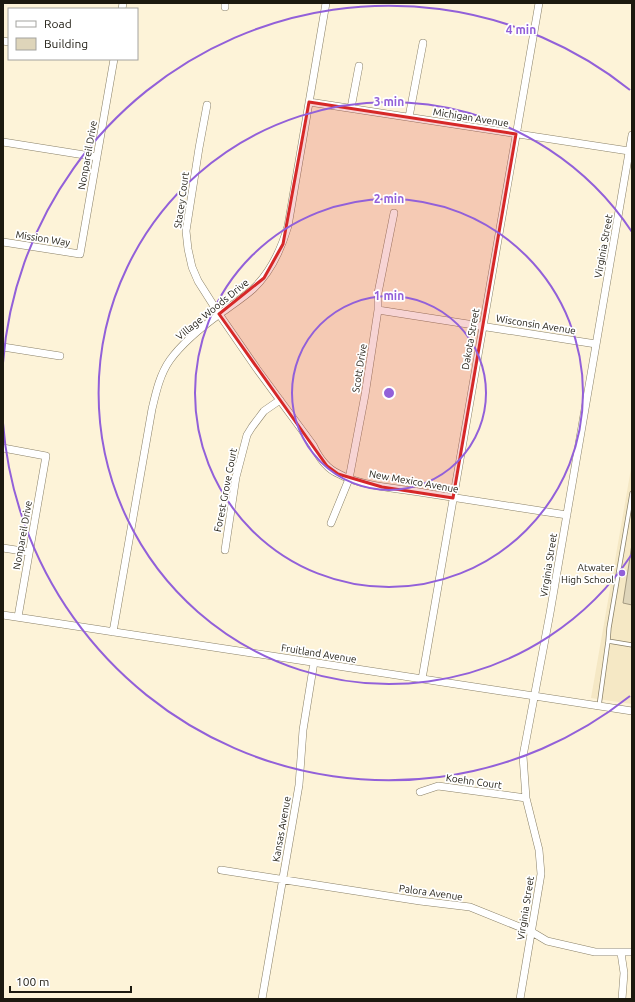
<svg xmlns="http://www.w3.org/2000/svg" width="635" height="1002" font-family="Ubuntu,sans-serif">
<rect width="100%" height="100%" fill="#fdf3d8"/>
<!-- built -->
<path fill="#f5e8c5" d="M632,463V704L591,698Z"/>
<!-- building -->
<path fill="#ded5ba" stroke="#a39980" d="M632,544V605L623,603Z"/>
<g fill="none" stroke-linecap="round" stroke-linejoin="round">
<!-- service casing -->
<g stroke="#8a8168" stroke-width="5">
<path id="service" d="M608,641L609,628L632,493
M599,706L608,641L632,645"/>
</g>
<!-- minor casing -->
<g stroke="#8a8168" stroke-width="8">
<path id="minor" d="M225,7V3
M122,9L123,3
M3,41L9,42
M309,102L629,151
M207,105L199,148L186,231L188,249L192,267L198,281L219,314L257,369L313,445C318,456 327,469 339,474C360,486 395,488 419,492C468,500 517,507 567,515
M351,108L359,66
M409,117L423,43
M3,142L97,157
M3,242L80,254L114,59
M378,310L596,344
M3,347L60,356
M3,448L46,456L18,617
M331,523L349,479L365,395L378,310V293L394,213
M3,548L29,552
M225,550L236,477L247,435L252,427L264,411L280,400
M3,615L632,711
M113,632L152,409C156,392 160,374 170,360C183,342 203,326 221,313C232,305 243,298 253,289C271,272 281,250 288,226L326,3
M422,679L539,3
M420,792L438,786L526,798
M221,870L420,901L470,907L532,932L547,941L595,952H632
M621,953L624,973L622,999
M262,999L299,785L303,730L314,662
M520,999L541,874L539,850L526,798L523,756L550,613L632,135"/>
</g>
<!-- service -->
<use href="#service" stroke="#fff" stroke-width="3.5"/>
<!-- minor -->
<use href="#minor" stroke="#fff" stroke-width="7"/>
</g>
<!-- marked area -->
<path fill="#d62828" fill-opacity="0.2" stroke="#d62828" stroke-width="3" stroke-linejoin="round" d="M309,102L516,134L453,498L382,487L338,474L327,466L219,314L264,278L283,244Z"/>
<!-- distance rings -->
<g fill="none" stroke="#9260d9" stroke-width="2">
<circle cx="389" cy="393" r="97"/>
<circle cx="389" cy="393" r="194"/>
<path d="M632 554A291 291 0 1 1 632 232"/>
<path d="M630 696A387 387 0 0 1 3 423M3 363A387 387 0 0 1 630 90"/>
</g>
<!-- markers -->
<circle fill="#9260d9" stroke="#fff" stroke-width="1.5" cx="622" cy="573" r="4"/>
<g text-anchor="middle" stroke-width="3.5" stroke-linejoin="round" paint-order="stroke">
<!-- street labels -->
<g font-size="10" fill="#1c190f" stroke="#fff">
<text transform="translate(471 117) rotate(9)" y="4">Michigan Avenue</text>
<text transform="translate(87 155) rotate(-80)" y="4">Nonpareil Drive</text>
<text transform="translate(181 200) rotate(-82)" y="4">Stacey Court</text>
<text transform="translate(43 238) rotate(9)" y="4">Mission Way</text>
<text transform="translate(603 246) rotate(-80)" y="4">Virginia Street</text>
<text transform="translate(212 309) rotate(-39)" y="4">Village Woods Drive</text>
<text transform="translate(536 324) rotate(9)" y="4">Wisconsin Avenue</text>
<text transform="translate(470 339) rotate(-80)" y="4">Dakota Street</text>
<text transform="translate(359 368) rotate(-81)" y="4">Scott Drive</text>
<text transform="translate(414 481) rotate(10)" y="4">New Mexico Avenue</text>
<text transform="translate(225 490) rotate(-79)" y="4">Forest Grove Court</text>
<text transform="translate(22 535) rotate(-80)" y="4">Nonpareil Drive</text>
<text transform="translate(548 565) rotate(-81)" y="4">Virginia Street</text>
<text transform="translate(319 653) rotate(9)" y="4">Fruitland Avenue</text>
<text transform="translate(474 781) rotate(8)" y="4">Koehn Court</text>
<text transform="translate(281 829) rotate(-80)" y="4">Kansas Avenue</text>
<text transform="translate(431 892) rotate(8)" y="4">Palora Avenue</text>
<text transform="translate(525 908) rotate(-81)" y="4">Virginia Street</text>
</g>
<!-- poi labels -->
<g font-size="10" fill="#1c190f" stroke="#fff" text-anchor="end">
<text x="614" y="571">Atwater<tspan x="614" dy="12">High School</tspan></text>
</g>
</g>
<circle cx="389" cy="393" r="6" fill="#9260d9" stroke="#fff" stroke-width="2"/>
<g font-size="12" text-anchor="middle" font-weight="bold" fill="#9260d9" stroke="#fff" stroke-width="3.5" stroke-linejoin="round" paint-order="stroke">
<text x="521" y="34">4 min</text>
<text x="389" y="106">3 min</text>
<text x="389" y="203">2 min</text>
<text x="389" y="300">1 min</text>
</g>
<!-- border -->
<rect width="635" height="1002" fill="none" stroke="#1c190f" stroke-width="8"/>
<!-- legend -->
<rect x="8" y="8" width="130" height="52" fill="#ffffff" stroke="#a4a39f"/>
<rect x="16" y="21" width="20" height="6" fill="#ffffff" stroke="#a4a39f"/>
<text x="44" y="28" font-size="12" fill="#1c190f">Road</text>
<rect x="16" y="38" width="20" height="12" fill="#ded5ba" stroke="#a4a39f"/>
<text x="44" y="48" font-size="12" fill="#1c190f">Building</text>
<!-- scale -->
<path d="M10 986v6h121v-6" fill="none" stroke="#1c190f" stroke-width="2"/>
<text x="16" y="986" font-size="12" fill="#1c190f" stroke="#ffffff" stroke-width="3" paint-order="stroke">100 m</text>
</svg>
